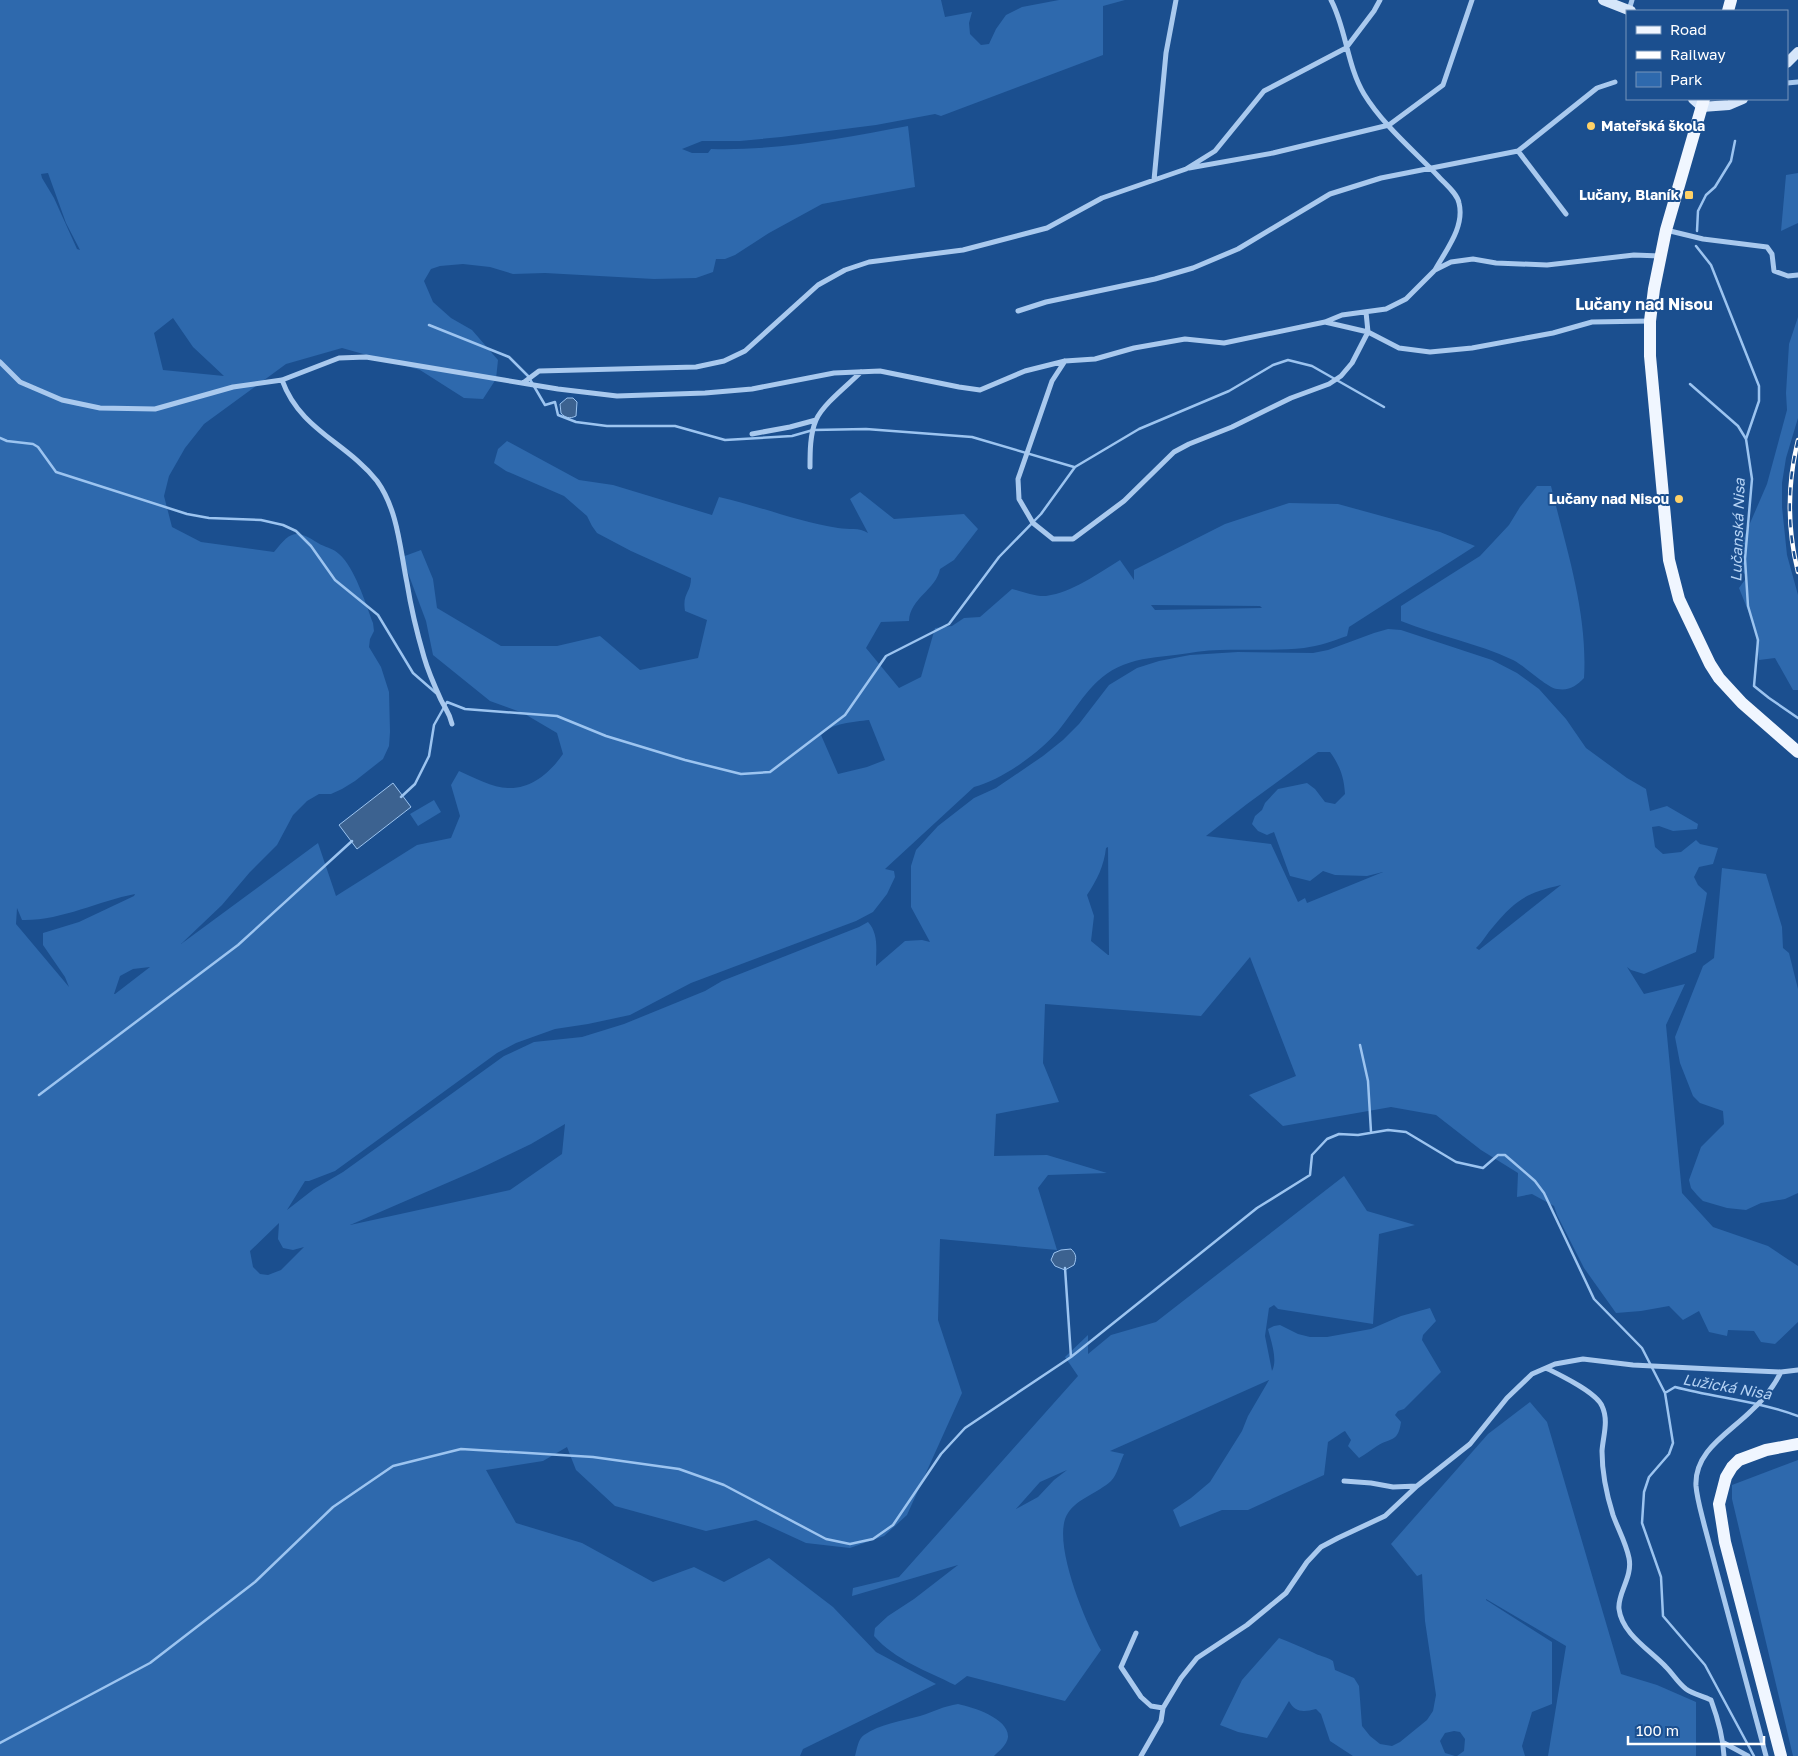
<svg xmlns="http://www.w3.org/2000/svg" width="1798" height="1756" font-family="'Golos Text',sans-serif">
<rect width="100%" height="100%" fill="#1b4f8f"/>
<!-- green -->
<path fill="#2e69ad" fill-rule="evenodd" d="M0,0H941L945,17L972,12L969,23L970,34L981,45L989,44L996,29L1006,15L1022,7L1059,0H1125L1103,6V55L941,116L935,114L876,125L781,137L740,141H702L682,149L692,153H708L711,149C777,151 843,138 908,126L915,187L822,204L769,233L735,255L725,259H716L713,272L696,278L654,279L545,273L513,274L490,267L463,264L440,266L431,269L424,281L433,302L451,318L472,330L498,360L496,379L483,399L464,398L420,370L342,348L286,364L204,424L185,448L169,476L164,496L172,527L201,542L274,552C290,532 295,528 318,543C324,547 333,548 339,554C355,568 365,602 373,623L374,631L370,639L369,647L381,667L389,692L390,732L389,746L383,759L355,781L342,789L331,794H319L307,801L293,815L277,845L250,872L222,905L181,944L318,843L336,896L417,845L451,838L460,816L451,785L459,771C473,777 493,788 508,788C531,789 550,773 563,754L557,733L523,713L490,701L433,655L426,621L402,557L421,550L433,579L437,608L501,646H557L600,636L640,670L698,658L707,620L685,611C682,593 691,593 691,578L631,551L597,533L592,526L587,516L564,496L506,471L494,463L498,449L507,441L579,480L613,485L712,515L719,497C760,506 797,522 838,528C849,530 859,527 868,533L850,499L860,492L894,519L964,514L978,529L954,560L940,569C936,590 910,598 909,621L881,622L866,648L899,688L921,677L935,628L952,626L964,618L980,617L1012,589C1022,591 1036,597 1046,596C1073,592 1097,574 1120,560L1134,580V570L1225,524L1289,503L1338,504L1440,532L1475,546L1349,627L1347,636C1333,641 1319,646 1304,648C1279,651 1246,649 1220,650C1205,650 1190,653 1175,655C1158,657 1140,658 1123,665C1092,677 1078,707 1058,731C1039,753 1002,780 974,787L885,869L894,871L895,877L887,894L873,912L856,921L691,983L630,1015L588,1024L555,1029L516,1043L497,1053L335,1171L309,1181H305L287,1210L314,1189L343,1172L504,1056L534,1042L582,1037L624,1024L705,991L722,981L859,927L868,922C879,934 876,950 876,966L905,941L922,940L930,942L911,907V866L916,850L938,826L974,798L996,788L1043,756L1063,740L1079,724L1109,685L1137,668L1159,661L1190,655L1238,652L1313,653L1328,650L1374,633L1388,629L1401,630L1492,660L1517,673L1539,689L1566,719L1586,748L1627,778L1646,789L1650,811L1667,806L1698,824L1697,829L1673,831L1659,826L1652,827L1655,847L1663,854L1681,852L1696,840L1700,844L1718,848L1713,864L1699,867L1694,877L1698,885L1707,893L1696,952L1644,974L1631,970L1627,967L1644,994L1685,984L1666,1025L1682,1193L1713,1227L1768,1246L1798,1266V1322L1775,1344L1761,1342L1754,1331L1728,1330L1727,1336L1709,1332L1699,1311L1683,1320L1669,1306L1641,1311L1616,1313L1584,1268L1557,1215L1554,1206L1532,1194L1517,1197L1518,1173L1481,1150L1436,1115L1391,1107L1283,1126L1249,1095L1296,1076L1250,957L1201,1016L1045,1004L1043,1063L1059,1102L996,1114L994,1156L1047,1155L1107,1173L1048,1175L1038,1188L1057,1250L940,1239L938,1320L962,1393L907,1515L884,1536L850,1548L806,1543L756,1520L706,1531L615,1506L576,1470L567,1447L543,1461L486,1470L516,1523L582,1543L653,1582L694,1567L724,1582L769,1558L833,1607L876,1652L936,1684L803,1749L800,1756H0ZM48,173L66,223L80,250L77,249L54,198L42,178L41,174ZM173,318L193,347L224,376L163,370L154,333ZM1151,605L1260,606L1262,608L1155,610ZM869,720L885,760L867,767L838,774L821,735C831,723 854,722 869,720ZM1318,752H1330C1340,766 1344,777 1345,794L1335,804L1325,802L1315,789L1307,783L1278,789L1265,803L1262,810L1255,816L1252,824L1258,831L1267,835L1274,832L1290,876L1310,881L1323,871L1335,875L1367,876L1383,872L1307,903L1305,898L1298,902L1271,844L1206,836L1247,804ZM1108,847L1109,955H1108L1091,941L1094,916L1087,895C1097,880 1104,866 1106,848ZM1561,885L1479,950L1476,948C1483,942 1487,933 1493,927C1516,899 1527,893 1561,885ZM135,894L134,896L79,922L43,933V945L65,977L69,987L16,924L17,908L22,920C61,921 98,901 135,894ZM150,967L115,994H114L120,976L133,969ZM565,1124L562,1154L510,1190L350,1225L477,1170L531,1144ZM279,1223L278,1239L283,1248L293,1250L304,1247L281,1270L268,1275L260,1274L253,1267L250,1251Z
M1798,173V223L1781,231L1786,175Z
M1798,317V418L1786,458L1782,483V507L1787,555L1798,595V690H1793L1775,658L1759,660L1755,628L1739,588L1747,577L1743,572L1738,551L1767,484L1787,410L1786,393L1789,344Z
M1537,486H1551C1566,548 1588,613 1584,678C1576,686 1570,691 1557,689C1547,688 1525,666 1513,660C1477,643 1438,636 1401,621V606L1480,556L1509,525L1520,507Z
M434,800L441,812L418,826L410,814Z
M1722,868L1766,874L1782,927L1783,948L1789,953L1798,989V1193L1785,1199L1761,1203L1746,1210L1727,1208L1703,1201L1697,1195L1691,1188L1689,1180L1701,1147L1724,1124L1723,1111L1700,1103L1693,1096L1680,1063L1675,1037L1703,966L1714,958Z
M1344,1176L1367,1211L1415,1225L1379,1234L1373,1324L1278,1309L1274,1305L1269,1308L1265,1336L1272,1371C1278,1360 1271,1341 1268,1329L1274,1326L1280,1325L1298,1334L1310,1337H1327L1371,1329L1401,1316L1430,1308L1436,1321L1423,1335L1422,1340L1441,1372L1404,1409L1398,1411L1395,1415L1401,1422C1398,1443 1391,1437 1377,1446C1371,1450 1366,1454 1359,1458L1348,1446L1351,1440L1345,1431L1343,1432L1328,1442L1324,1475L1248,1510H1222L1180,1527L1173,1510L1191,1498L1210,1482L1242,1431L1248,1416L1269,1380L1110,1451L1124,1454C1120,1462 1117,1475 1111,1481C1098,1493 1078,1498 1068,1513C1050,1539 1086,1624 1101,1650L1065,1701L967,1676L955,1685C927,1671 895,1660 874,1636L875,1628L888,1616L914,1599L958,1565L852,1596L853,1588L899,1577L1078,1376L1065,1357L1088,1335V1354L1111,1335L1156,1322ZM1067,1470L1054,1480L1038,1497L1016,1509L1040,1482Z
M1530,1402L1547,1422L1621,1674L1657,1685L1696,1702V1756H1548L1566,1646L1486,1599V1600L1552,1642V1704L1532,1712L1522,1746L1525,1756H1457L1464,1751L1465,1739L1460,1732L1454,1731L1445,1733L1440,1741L1445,1753L1455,1756H1353L1330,1741L1321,1714L1316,1709C1304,1712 1295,1713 1289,1701L1267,1738L1238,1732L1220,1725L1242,1680L1279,1638C1290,1642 1301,1647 1312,1652C1319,1656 1325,1656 1333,1661L1335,1670L1354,1678L1359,1686L1362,1726L1370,1736L1380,1744L1392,1746L1400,1742L1427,1720L1433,1711L1436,1695L1425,1621L1422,1574L1417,1576L1391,1544L1488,1434Z
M1798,1460V1756H1793L1732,1499V1485Z
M958,1704C972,1707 1009,1718 1008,1737C1007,1745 999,1751 994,1756H855C857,1749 858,1739 864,1735C880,1724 902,1721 920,1716C933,1712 944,1706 958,1704Z"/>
<!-- water -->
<path fill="#3c6290" stroke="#9cc4f0" d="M567,398H573L577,402L576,416C570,419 565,418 561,413L560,404Z
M393,783L411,807L357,849L339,825Z
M1071,1249C1076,1254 1077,1257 1074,1265L1065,1270L1055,1266L1051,1260L1054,1253L1061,1250Z"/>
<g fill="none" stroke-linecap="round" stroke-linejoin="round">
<!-- stream -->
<path stroke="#9cc4f0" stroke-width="2.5" d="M1697,231L1698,211L1706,195L1715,187L1731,161L1735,141
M1696,246L1711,265L1759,386V401L1746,439L1752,479L1745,559L1748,606L1758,640L1754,686L1769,698L1798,718
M429,325L509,357L528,376L545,405L555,402L558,415L576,422L607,426H675L725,440L792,436L813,430L866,429L972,437L1074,467
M1690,384L1738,426L1746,439
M0,438L7,441L33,444L38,447L56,472L187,514L209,518L261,520L283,525L296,531L311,546L335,580L378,615L413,673L436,693
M401,797L415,784L429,756L434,725L447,702L465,709L557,716L606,736L685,760L741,774L770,772L845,715L886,656L949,624L999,557L1041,514L1075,467L1139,429L1229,391L1273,365L1288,360L1312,366L1384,407
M1360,1045L1368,1081L1371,1132
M39,1095L238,945L352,841
M1065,1268L1071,1357
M0,1743L150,1663L255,1582L333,1507L393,1466L461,1449L593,1457L679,1469L724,1485L826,1539L850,1544L873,1539L893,1525L941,1454L965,1428L1071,1357L1257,1208L1310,1175L1312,1155L1327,1139L1339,1134L1358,1135L1388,1130L1406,1132L1456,1162L1483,1168L1498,1155H1505L1535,1181L1544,1193L1594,1299L1642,1348L1665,1393
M1754,1756L1705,1665L1663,1616L1661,1577L1642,1523L1644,1492L1649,1477L1669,1454L1673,1443L1665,1393L1675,1387C1716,1398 1758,1401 1798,1416"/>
<!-- street -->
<path stroke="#a9c9ee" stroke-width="5" d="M1331,0C1346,28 1347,66 1364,94C1383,125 1413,150 1438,176C1445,184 1457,193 1459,203C1465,227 1446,250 1435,270
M1629,10L1632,0
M1787,83L1798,82
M1518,151L1566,214
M1189,168L1273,153L1389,125L1443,85L1472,0
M1154,180L1166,53L1176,0
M1666,230L1703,239L1767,247L1772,254L1774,271L1788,276L1798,275
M1018,311L1046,302L1155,279L1193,268L1238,249L1330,194L1381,178L1518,151L1597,88L1615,82
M1325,322L1368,332L1399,348L1430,352L1472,348L1553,333L1592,322L1650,321
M1065,361L1052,381L1018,479L1019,499L1033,523L1053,539H1073L1124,501L1174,452L1189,444L1232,427L1291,398L1329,384L1341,376L1352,363L1368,332L1366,312
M0,362L20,382L62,400L100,408L155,409L233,387L282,380L339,358L366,357L558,389L617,396L705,393L752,389L834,373L880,371L959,387L980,390L1025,371L1065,361L1095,359L1134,348L1185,339L1224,343L1325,322L1342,315L1386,309L1406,299L1435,270L1451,262L1473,259L1496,263L1547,265L1634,255L1660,256
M282,380C300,430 346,442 377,481C398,510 400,549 407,583C411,608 417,633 424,657C428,671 435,687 441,700C446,710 449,712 452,724
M523,383L539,371L696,367L724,361L745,351L818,285L845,270L869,262L963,250L1047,228L1102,198L1186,169L1215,151L1264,91L1346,48L1374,11L1380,0
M752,434L790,427L816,420
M810,467C810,452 810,434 816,420C823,404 848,385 861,372
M1546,1368C1560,1375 1596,1392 1602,1406C1609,1421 1603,1436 1602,1451C1602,1471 1607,1496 1613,1515C1618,1529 1626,1543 1629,1558C1633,1577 1617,1594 1619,1609C1622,1634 1650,1650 1666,1667C1673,1674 1678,1683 1686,1689C1693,1694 1703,1696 1711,1700C1718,1719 1723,1736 1724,1756
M1344,1481L1371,1483L1393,1487L1417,1486
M1136,1633L1121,1667L1141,1697L1151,1706L1163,1708L1181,1678L1197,1658L1247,1625L1286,1593L1307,1562L1321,1547L1338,1538L1385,1516L1417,1486L1470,1444L1507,1398L1532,1374L1555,1364L1583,1359L1633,1365L1712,1369L1781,1372L1798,1370
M1724,1743L1748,1756
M1141,1756L1161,1721L1163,1708
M1766,1756L1704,1524C1701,1512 1697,1498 1696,1486C1694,1451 1729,1433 1751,1411C1763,1400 1774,1386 1781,1372"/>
<!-- secondary -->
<path stroke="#d6e6fa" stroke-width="10" d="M1603,0L1631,11
M1787,63L1798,52
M1693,99L1702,107L1729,105L1743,99"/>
<!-- primary -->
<path stroke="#f0f6ff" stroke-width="12" d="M1728,11L1731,0
M1704,99L1666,230L1654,289L1650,321V356L1669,560L1679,599L1710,664L1719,678L1742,703L1798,752
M1781,1756L1725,1542L1719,1504L1726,1477L1732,1467L1739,1460L1766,1450L1798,1444"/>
<!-- rail casing -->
<g stroke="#fff" stroke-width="4.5">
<path id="rail" d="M1798,440C1787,485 1787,528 1798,572"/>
</g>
<!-- rail -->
<use href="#rail" stroke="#1b4f8f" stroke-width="2.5" stroke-dasharray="8" stroke-linecap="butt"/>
</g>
<!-- markers -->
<g fill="#ffd166" stroke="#1b4f8f" stroke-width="2">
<circle cx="1591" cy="126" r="5"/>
<rect x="1684" y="190" width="10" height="10" rx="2.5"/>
<circle cx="1679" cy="499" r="5"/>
</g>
<g text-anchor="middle" stroke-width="4" stroke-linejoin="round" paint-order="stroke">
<!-- poi labels -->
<g font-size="14" font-weight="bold" fill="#fff" stroke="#1b4f8f" text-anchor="end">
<text x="1601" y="131" text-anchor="start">Mateřská škola</text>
<text x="1679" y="200">Lučany, Blaník</text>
<text x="1669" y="504">Lučany nad Nisou</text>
</g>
<!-- water labels -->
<g font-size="15" font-style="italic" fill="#b5d3f5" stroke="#1b4f8f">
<text transform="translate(1738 530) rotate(-88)" y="5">Lučanská Nisa</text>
<text transform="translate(1727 1387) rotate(10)" y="5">Lužická Nisa</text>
</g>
<!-- quarter labels -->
<g font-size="16" font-weight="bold" fill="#fff" stroke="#1b4f8f">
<text x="1644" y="310">Lučany nad Nisou</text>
</g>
</g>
<!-- legend -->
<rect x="1626" y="10" width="162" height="90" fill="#1b4f8f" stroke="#7695bc"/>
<rect x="1636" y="26" width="25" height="8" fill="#f0f6ff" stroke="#7695bc"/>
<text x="1670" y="35" font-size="15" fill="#ffffff">Road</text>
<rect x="1636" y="51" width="25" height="8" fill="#ffffff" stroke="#7695bc"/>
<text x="1670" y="60" font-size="15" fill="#ffffff">Railway</text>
<rect x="1636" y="72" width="25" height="15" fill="#2e69ad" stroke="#7695bc"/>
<text x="1670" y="85" font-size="15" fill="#ffffff">Park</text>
<!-- scale -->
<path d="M1628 1736v8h136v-8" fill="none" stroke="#ffffff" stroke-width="2.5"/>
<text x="1636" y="1736" font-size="15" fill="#ffffff" stroke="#1b4f8f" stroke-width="4" paint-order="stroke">100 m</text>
</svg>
